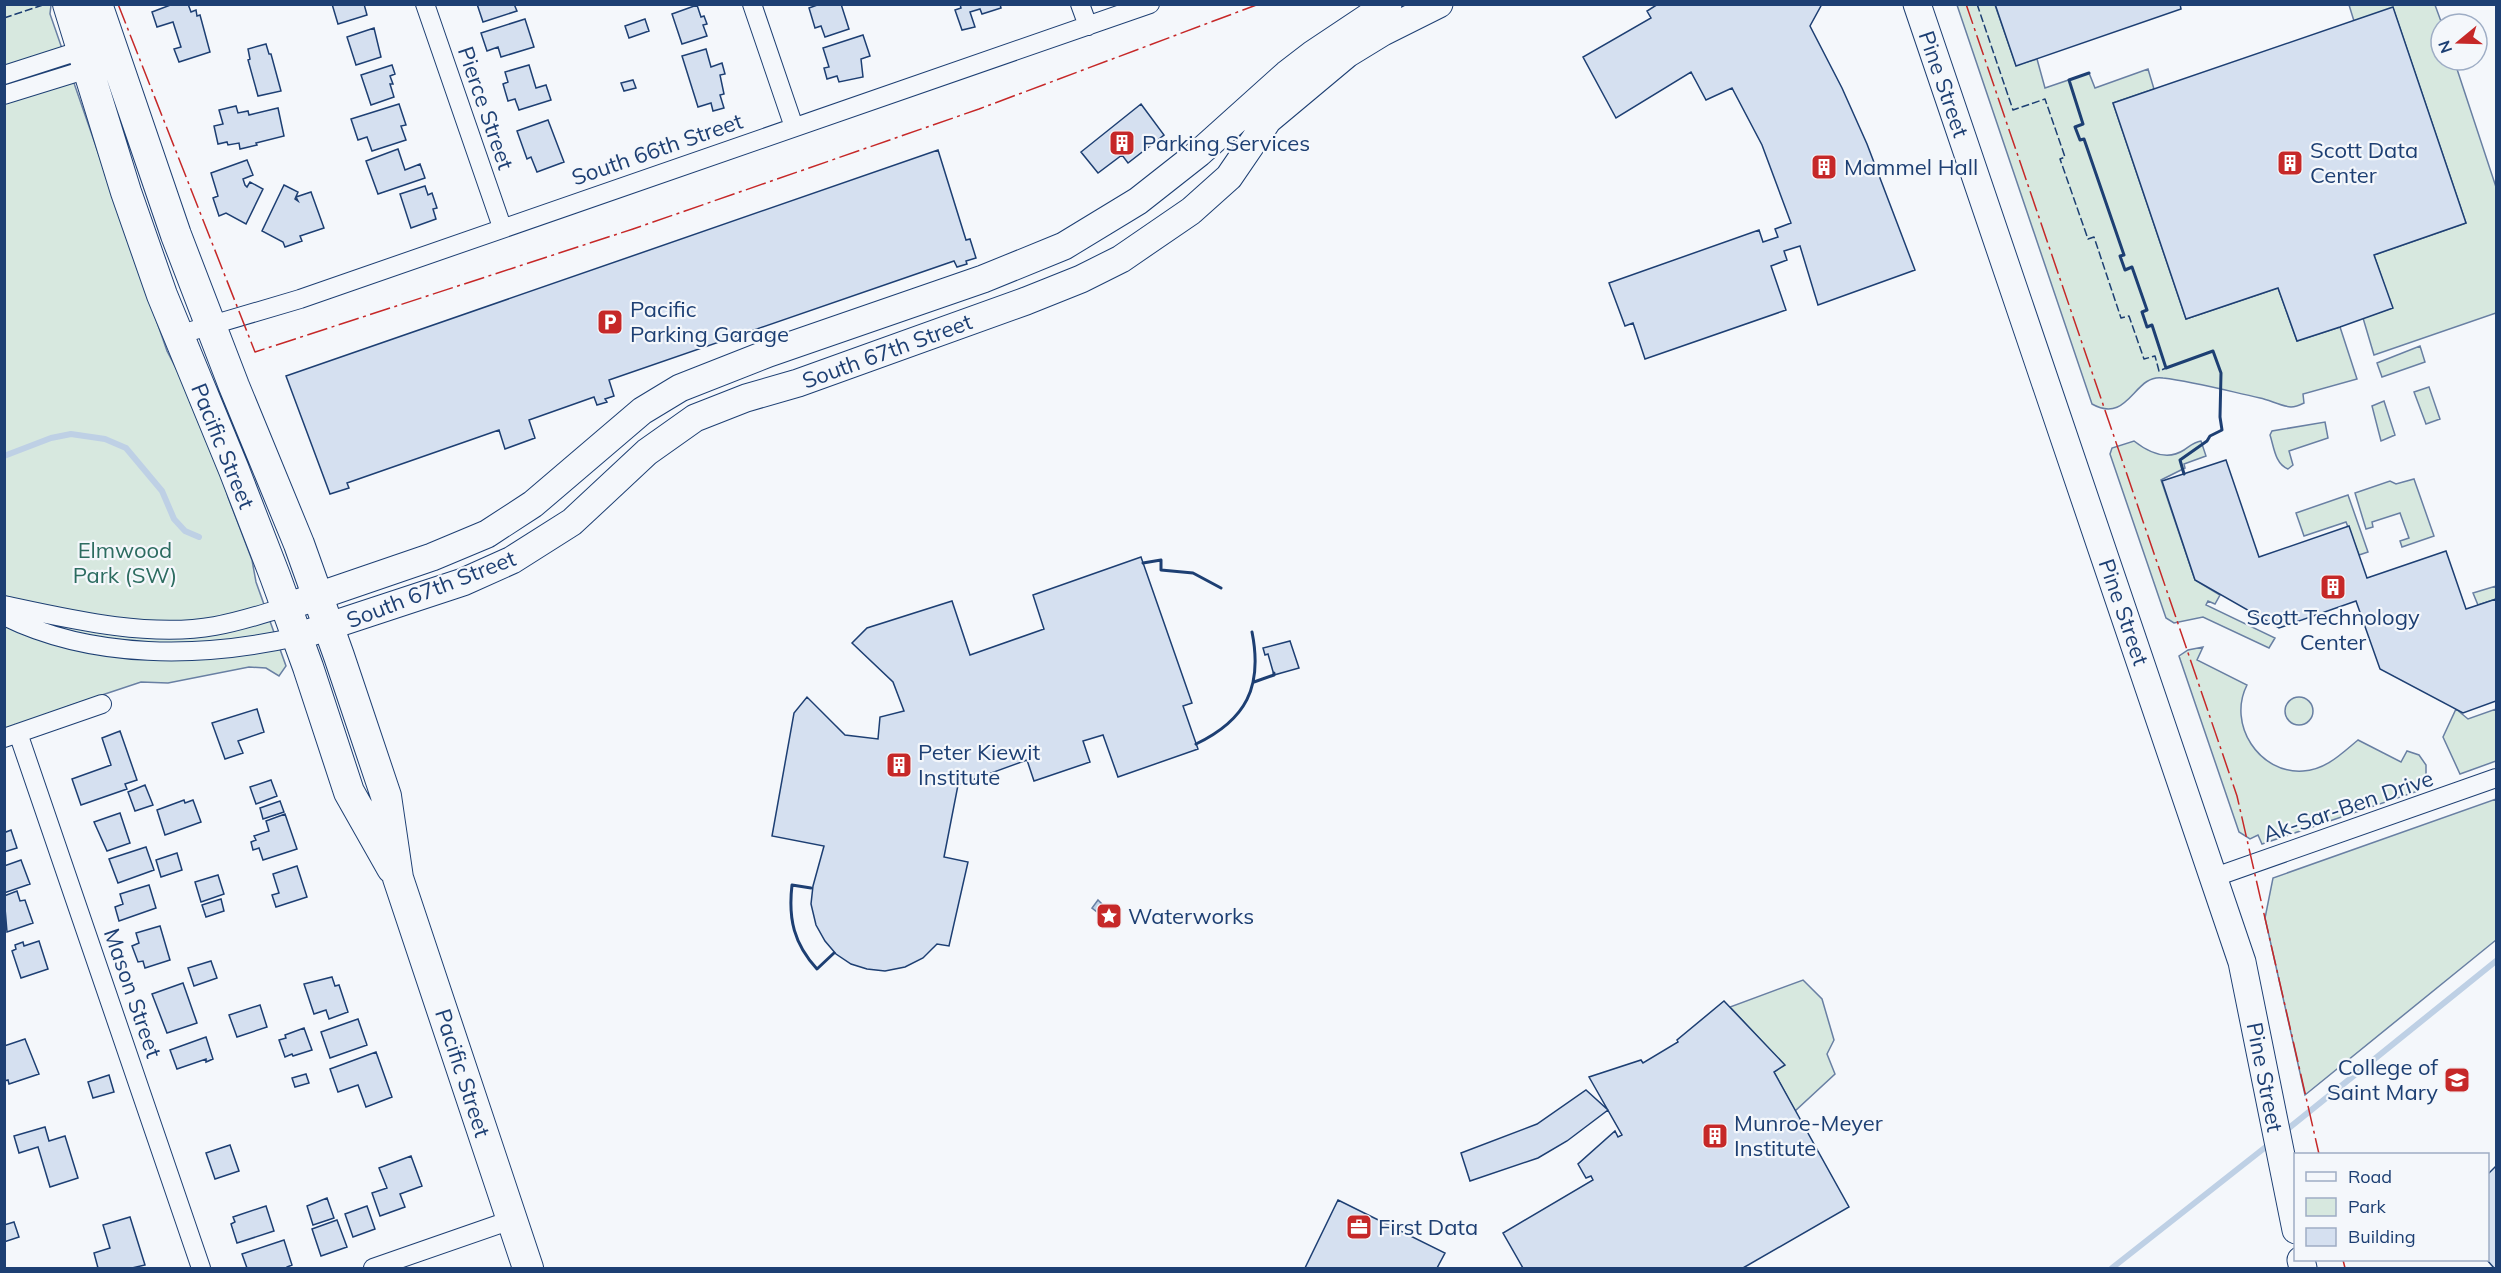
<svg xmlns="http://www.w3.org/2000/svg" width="2501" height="1273" font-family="Mulish,sans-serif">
<rect width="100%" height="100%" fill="#f4f7fb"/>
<!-- green -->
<path fill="#d7e8df" stroke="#687fa3" stroke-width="1.5" d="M4,5H51L50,14L167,351L213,439L228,497L252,560L256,582L286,666L279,676L266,668L249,667L168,683L141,682L69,706L4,731Z
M1957,5H1995L2016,65L2037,59L2045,88L2089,73L2095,88L2148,69L2154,89L2113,103L2186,319L2278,288L2297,341L2340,327L2357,379L2303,394L2304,403C2300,405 2295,407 2291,407C2280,406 2270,400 2260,398C2228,391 2196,382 2163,378C2134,373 2129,425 2092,404Z
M2349,5H2435L2442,24L2441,60H2454L2496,187V313L2374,355L2363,318L2392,308L2374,255L2466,223L2393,8L2354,21Z
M2420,346L2425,362L2382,377L2377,363Z
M2429,387L2440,419L2426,424L2414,392Z
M2384,401L2395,435L2381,441L2372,406Z
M2325,422L2328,438L2289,451L2293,465L2288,469C2275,464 2274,447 2270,435L2272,431Z
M2134,441C2148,452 2167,461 2184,450C2190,446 2194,442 2201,441L2206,456L2184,464L2185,468L2161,480L2195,580L2220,595L2215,604L2208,601L2206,605L2275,638L2269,648L2203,617L2174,623L2166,618L2110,454L2112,448Z
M2414,479L2434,536L2402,547L2400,541L2409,538L2400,513L2372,522L2373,527L2366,529L2355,493L2390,481L2396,484Z
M2348,495L2368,552L2359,555L2346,522L2304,536L2296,513Z
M2496,586V599L2478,605L2473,593Z
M2203,647L2197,660L2247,685C2227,724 2259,774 2303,771C2326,770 2342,753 2358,740L2401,762L2407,751L2419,755L2426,765V775L2418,791L2262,844L2258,835L2250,839L2239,832L2179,656L2188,650Z
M2285 711a14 14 0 1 1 28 0a14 14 0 1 1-28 0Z
M2456,709L2468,719L2496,709V761L2460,774L2443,737Z
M2496,799V940L2305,1095L2265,918L2273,878Z
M1803,980L1822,999L1834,1040L1827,1054L1835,1074L1795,1111L1774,1072L1784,1065L1730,1007Z"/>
<!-- water -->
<path fill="#bed0e5" stroke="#687fa3" stroke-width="1.5" d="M1098,900L1119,921L1114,925L1092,908Z"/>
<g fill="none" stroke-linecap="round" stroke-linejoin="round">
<!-- stream -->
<path stroke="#bed0e5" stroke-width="6" d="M4,456L51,438L71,434L105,439L126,448L162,491L174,519L185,531L199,537
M2284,1132L2496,961
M2112,1268L2272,1142"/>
</g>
<!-- building -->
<path fill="#d5e0f0" stroke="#1d3f73" stroke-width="1.5" d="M173,4H188L191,12L196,10L197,16L200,15L210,52L179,62L174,49L181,47L173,22L157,27L152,12Z
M332,4H364L367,15L338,24Z
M477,4H514L517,11L483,22Z
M820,4H841L849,29L825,37L821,26L815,28L809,8Z
M960,4H1000L1001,8L982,14L980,9L970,12L975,27L962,30L955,10L961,8Z
M1658,4H1822L1810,26L1842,88L1867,144L1915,270L1818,305L1800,246L1784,251L1787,260L1771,266L1786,310L1645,359L1633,323L1625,326L1609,283L1759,230L1763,242L1778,237L1775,229L1791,223L1762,145L1732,88L1706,100L1691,72L1616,118L1583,57L1651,18L1647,11Z
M1995,4H2180L2181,9L2016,66Z
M697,5L701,17L704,16L707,24L703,25L707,36L682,44L672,14Z
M2393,7L2466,223L2374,255L2393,308L2340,327L2297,341L2278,288L2186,319L2113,103Z
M525,19L534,47L501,57L498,47L487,51L481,33Z
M645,19L649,31L629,38L625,26Z
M374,28L381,57L356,65L347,37Z
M863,35L870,56L861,59L863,77L839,82L837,76L827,79L824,68L829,67L823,48Z
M266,44L269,54H271L281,91L258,96L248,60L250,59L248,49Z
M706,49L711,67L722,63L725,74L720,75L724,94L720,95L724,108L713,111L711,103L698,107L682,56Z
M392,65L395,74L390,76L393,84H390L394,97L371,105L361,75Z
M529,65L536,88L546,85L551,100L519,110L515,99L508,101L503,84L508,82L505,72Z
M633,80L636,88L624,91L621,83Z
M399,104L406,125L401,126L406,140L372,151L367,137L358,140L351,119Z
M1141,104L1164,135L1128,163L1122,155L1098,173L1081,152Z
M236,106L238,113L248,111L249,115L278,108L284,136L256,143L257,145L240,149L239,143L228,145L227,142L218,144L214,126L223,124L219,110Z
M548,120L564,162L537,172L531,157L527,159L517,131Z
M398,149L405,170L420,164L425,178L378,194L366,161Z
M938,150L966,240L970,239L976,258L966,261L967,264L957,267L954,261L609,380L614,396L605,399L607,402L597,405L594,397L529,420L535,438L505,449L499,430L347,483L349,488L330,494L286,376Z
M247,160L253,175L243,179L245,185L247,187L250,182L263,189L246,224L226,213L219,216L213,198L218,196L211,173Z
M284,185L298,192L295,199L298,201L296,197L311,192L324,228L300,236L302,241L285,247L283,242L262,231Z
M425,186L428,195L432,193L437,208L433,209L436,219L411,228L400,194Z
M2226,460L2259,557L2349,526L2367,578L2446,551L2466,609L2496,599V701L2463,713L2380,669L2356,601L2279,628L2195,580L2162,481Z
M1141,557L1192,703L1183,706L1198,749L1118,777L1103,735L1083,741L1090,762L1034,781L1027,760L958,785L944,857L968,862L949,946L937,944L923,958L905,967L885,971L867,969L851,964L836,954L825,941L816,925L811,904L813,886L824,846L772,836L794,713L807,697L845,735L878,739L880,717L904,711L893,682L852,643L867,628L952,601L970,655L1044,629L1033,595Z
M1290,641L1299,668L1274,675L1268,654L1265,655L1263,648Z
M257,709L264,732L238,741L243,753L225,759L212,723Z
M120,731L137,780L125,784L127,789L81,805L72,779L111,765L102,738Z
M271,780L277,796L256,804L250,787Z
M145,785L153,805L135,811L128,792Z
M184,800L185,803L193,800L201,822L165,835L157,810Z
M280,801L284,812L263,819L260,808Z
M120,813L130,843L107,851L94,822Z
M285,814L297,849L263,860L259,848L253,850L251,842L256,840L254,836L269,831L266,821Z
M4,829L6,832L11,830L17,848L4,852Z
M146,847L154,870L118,883L109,859Z
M177,853L182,870L161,877L156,860Z
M21,860L30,884L4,893V866Z
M297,866L307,897L276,907L272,895L279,893L273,874Z
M218,875L224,894L201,902L195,882Z
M149,885L156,908L119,921L115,907L123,904L120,894Z
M17,891L20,901L25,900L33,923L7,932L4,896Z
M221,899L224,911L206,917L202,905Z
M160,926L170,960L145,968L143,961L138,962L132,946L139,943L136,933Z
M39,941L48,969L21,978L12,951L16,949L15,945L23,942L24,946Z
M211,961L217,978L194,986L188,968Z
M332,977L335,986L339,985L348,1012L329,1019L326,1010L314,1014L304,984Z
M183,983L197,1023L167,1033L152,994Z
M1724,1001L1785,1065L1774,1072L1849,1207L1743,1268H1523L1503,1233L1593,1180L1591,1176L1586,1178L1578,1164L1615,1131L1618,1137L1622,1135L1589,1077L1641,1060L1643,1063L1678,1042L1677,1040Z
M260,1005L267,1027L237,1037L229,1015Z
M358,1019L367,1045L330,1058L321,1032Z
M304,1028L312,1050L293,1056L292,1054L285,1057L279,1040L286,1038L285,1035Z
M206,1037L213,1059L206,1062V1059L177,1069L170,1050Z
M25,1039L39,1074L9,1084L8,1080L4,1081V1046Z
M376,1052L392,1097L366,1107L358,1085L338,1092L330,1069Z
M306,1074L309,1083L295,1087L292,1078Z
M109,1075L114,1092L93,1098L88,1082Z
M1586,1090L1608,1110L1567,1141L1538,1158L1470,1181L1461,1153L1537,1124Z
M45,1127L49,1141L65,1136L78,1178L50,1187L38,1147L19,1153L14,1136Z
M230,1145L239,1171L215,1179L206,1153Z
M411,1156L422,1186L400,1194L405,1207L380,1216L372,1193L387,1188L379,1168Z
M2496,1166V1268H2494L2487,1260L2488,1174Z
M327,1198L334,1218L313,1225L307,1206Z
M1338,1200L1445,1253L1437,1268H1305Z
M266,1206L274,1231L237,1243L231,1224L235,1222L233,1217Z
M367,1206L375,1229L353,1237L345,1214Z
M130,1217L145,1265L132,1268H98L94,1253L110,1248L103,1225Z
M337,1220L347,1247L321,1256L312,1229Z
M14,1222L19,1237L4,1242V1225Z
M284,1240L292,1265L287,1267V1268H247L242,1254Z"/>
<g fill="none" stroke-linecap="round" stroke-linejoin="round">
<!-- street casing -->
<g stroke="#1d3f73" stroke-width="20">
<path id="street" d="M425,4L502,227
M752,4L794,127
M1080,4L1088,26
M4,75L91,47
M4,95L88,69L96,64
M178,335L300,299L1150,4
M4,605C69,619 149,638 215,626C239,622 262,614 286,607
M4,616C93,660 202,658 296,637
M18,733L201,1268
M4,738L102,704
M2215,877L2496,778
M373,1268L511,1220"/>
</g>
<!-- secondary casing -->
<g stroke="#1d3f73" stroke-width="29">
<path id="secondary" d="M1917,4L2242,962L2296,1230
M286,607L432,557L487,534L533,504L642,411L680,388L769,353L983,279L1064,246L1138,201L1199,153L1287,74L1313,54L1388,4
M296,637L463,582L512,560L572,522L647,452L695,418L746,398L798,383L1026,301L1081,279L1121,259L1191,211L1229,177L1268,120L1347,54L1383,32L1439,4
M2301,1260L2303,1268"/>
</g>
<!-- primary casing -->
<g stroke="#1d3f73" stroke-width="32">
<path id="primary" d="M68,4L126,192L162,295L234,470L275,576L308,667L349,792L392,868
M97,4L176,235L234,386L299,544L339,656L386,796L398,878L528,1268"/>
</g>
<!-- street -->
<use href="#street" stroke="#f4f7fb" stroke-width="18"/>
<!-- secondary -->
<use href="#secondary" stroke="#f4f7fb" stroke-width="27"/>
<!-- primary -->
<use href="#primary" stroke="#f4f7fb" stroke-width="30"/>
<!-- fence -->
<path stroke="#1d3f73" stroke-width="1.5" stroke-dasharray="8 3" stroke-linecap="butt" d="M1977,4L2013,110L2045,99L2065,157L2060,159L2088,239L2094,237L2121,318L2129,316L2144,359L2155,356L2159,371L2166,368
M4,18L46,4"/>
<!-- wall -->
<path stroke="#1d3f73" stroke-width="3" d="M2089,73L2069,80L2083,124L2075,127L2080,140L2084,139L2124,255L2120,256L2125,270L2132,267L2147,310L2142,312L2147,327L2152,325L2166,368L2213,351L2221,373L2220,417L2222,430L2210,436L2207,441L2180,460L2184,474
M1143,563L1161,560V570L1193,573L1221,588
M1254,682L1274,675V673
M1196,744C1246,720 1263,687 1252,632
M811,888L792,885C788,919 794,944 817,969L834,953"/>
<!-- power -->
<path stroke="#c62828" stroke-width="1.5" stroke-dasharray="21 4.5 3 4.5" stroke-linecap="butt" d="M118,4L255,352L633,229L979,109L1259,4
M1966,4L2237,796L2319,1154
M2343,1260L2345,1268"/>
</g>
<!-- icons -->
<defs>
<g id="building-square" transform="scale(1.35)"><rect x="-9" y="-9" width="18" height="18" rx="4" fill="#c62828" stroke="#f4f7fb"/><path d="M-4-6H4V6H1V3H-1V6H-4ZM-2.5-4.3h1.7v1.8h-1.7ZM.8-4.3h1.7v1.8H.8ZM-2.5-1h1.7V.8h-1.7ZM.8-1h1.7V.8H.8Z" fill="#fff"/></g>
<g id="parking-square" transform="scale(1.35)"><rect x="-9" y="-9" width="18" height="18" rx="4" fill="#c62828" stroke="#f4f7fb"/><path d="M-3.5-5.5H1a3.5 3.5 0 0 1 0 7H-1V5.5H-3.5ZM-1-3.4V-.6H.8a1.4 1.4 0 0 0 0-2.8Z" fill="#fff"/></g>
<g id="sight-square" transform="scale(1.35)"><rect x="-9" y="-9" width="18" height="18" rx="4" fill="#c62828" stroke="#f4f7fb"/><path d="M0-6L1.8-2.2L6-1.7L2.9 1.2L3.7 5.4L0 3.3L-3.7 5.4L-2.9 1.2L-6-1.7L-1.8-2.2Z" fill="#fff"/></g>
<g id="university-square" transform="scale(1.35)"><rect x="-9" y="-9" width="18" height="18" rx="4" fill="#c62828" stroke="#f4f7fb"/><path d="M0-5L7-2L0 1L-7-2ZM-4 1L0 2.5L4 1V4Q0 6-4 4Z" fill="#fff"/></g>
<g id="office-square" transform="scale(1.35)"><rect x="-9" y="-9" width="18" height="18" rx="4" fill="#c62828" stroke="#f4f7fb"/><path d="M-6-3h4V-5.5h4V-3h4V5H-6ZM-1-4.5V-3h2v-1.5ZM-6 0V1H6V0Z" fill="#fff"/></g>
</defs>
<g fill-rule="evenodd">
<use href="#building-square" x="1122" y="143"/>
<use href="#building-square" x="2290" y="163"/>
<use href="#building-square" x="1824" y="167"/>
<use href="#parking-square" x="610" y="322"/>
<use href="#building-square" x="2333" y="587"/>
<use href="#building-square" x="899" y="765"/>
<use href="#sight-square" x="1109" y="916"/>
<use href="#university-square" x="2457" y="1080"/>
<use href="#building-square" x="1715" y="1136"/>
<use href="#office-square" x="1359" y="1227"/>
</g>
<g text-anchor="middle" stroke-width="4.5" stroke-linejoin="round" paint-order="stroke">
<!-- street labels -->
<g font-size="22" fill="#1d3f73" stroke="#f4f7fb">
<text transform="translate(1944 84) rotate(71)" y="8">Pine Street</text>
<text transform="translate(486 108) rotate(71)" y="8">Pierce Street</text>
<text transform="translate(657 149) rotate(-19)" y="8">South 66th Street</text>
<text transform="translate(887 351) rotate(-20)" y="8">South 67th Street</text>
<text transform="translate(223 446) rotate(68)" y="8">Pacific Street</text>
<text transform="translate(431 589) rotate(-21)" y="8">South 67th Street</text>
<text transform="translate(2124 612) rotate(71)" y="8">Pine Street</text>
<text transform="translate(2348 806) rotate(-19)" y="8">Ak-Sar-Ben Drive</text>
<text transform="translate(133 993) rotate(71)" y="8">Mason Street</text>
<text transform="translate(463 1073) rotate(72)" y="8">Pacific Street</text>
<text transform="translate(2265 1077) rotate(79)" y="8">Pine Street</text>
</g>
<!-- poi labels -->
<g font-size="22" fill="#1d3f73" stroke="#f4f7fb" text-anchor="start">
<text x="1142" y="151">Parking Services</text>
<text x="2310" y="158">Scott Data<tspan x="2310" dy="25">Center</tspan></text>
<text x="1844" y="175">Mammel Hall</text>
<text x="630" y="317">Pacific<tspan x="630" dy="25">Parking Garage</tspan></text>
<text x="2333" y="625" text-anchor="middle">Scott Technology<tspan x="2333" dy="25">Center</tspan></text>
<text x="918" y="760">Peter Kiewit<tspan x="918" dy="25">Institute</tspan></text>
<text x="1128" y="924">Waterworks</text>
<text x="2438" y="1075" text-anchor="end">College of<tspan x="2438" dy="25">Saint Mary</tspan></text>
<text x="1734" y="1131">Munroe-Meyer<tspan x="1734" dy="25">Institute</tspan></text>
<text x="1378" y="1235">First Data</text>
</g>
<!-- park labels -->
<g font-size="22" fill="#2c6c60" stroke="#f4f7fb">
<text x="125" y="558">Elmwood<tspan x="125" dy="25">Park (SW)</tspan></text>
</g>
</g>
<!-- border -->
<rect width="2501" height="1273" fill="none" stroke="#1d3f73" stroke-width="12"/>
<!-- legend -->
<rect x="2294" y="1153" width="195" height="108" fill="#f4f7fb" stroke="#9eadc5" stroke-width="1.5"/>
<rect x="2306" y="1172" width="30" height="9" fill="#f4f7fb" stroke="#9eadc5" stroke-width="1.5"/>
<text x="2348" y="1183" font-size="18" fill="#1d3f73">Road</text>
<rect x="2306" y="1198" width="30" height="18" fill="#d7e8df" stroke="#9eadc5" stroke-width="1.5"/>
<text x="2348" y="1213" font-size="18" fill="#1d3f73">Park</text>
<rect x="2306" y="1228" width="30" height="18" fill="#d5e0f0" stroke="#9eadc5" stroke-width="1.5"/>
<text x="2348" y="1243" font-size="18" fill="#1d3f73">Building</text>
<!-- north arrow -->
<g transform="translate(2459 42) rotate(251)"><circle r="28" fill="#f4f7fb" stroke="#9eadc5" stroke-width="1.5"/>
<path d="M0-4.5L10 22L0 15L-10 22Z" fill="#c62828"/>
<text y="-9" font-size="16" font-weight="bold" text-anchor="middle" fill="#1d3f73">N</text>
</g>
</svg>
